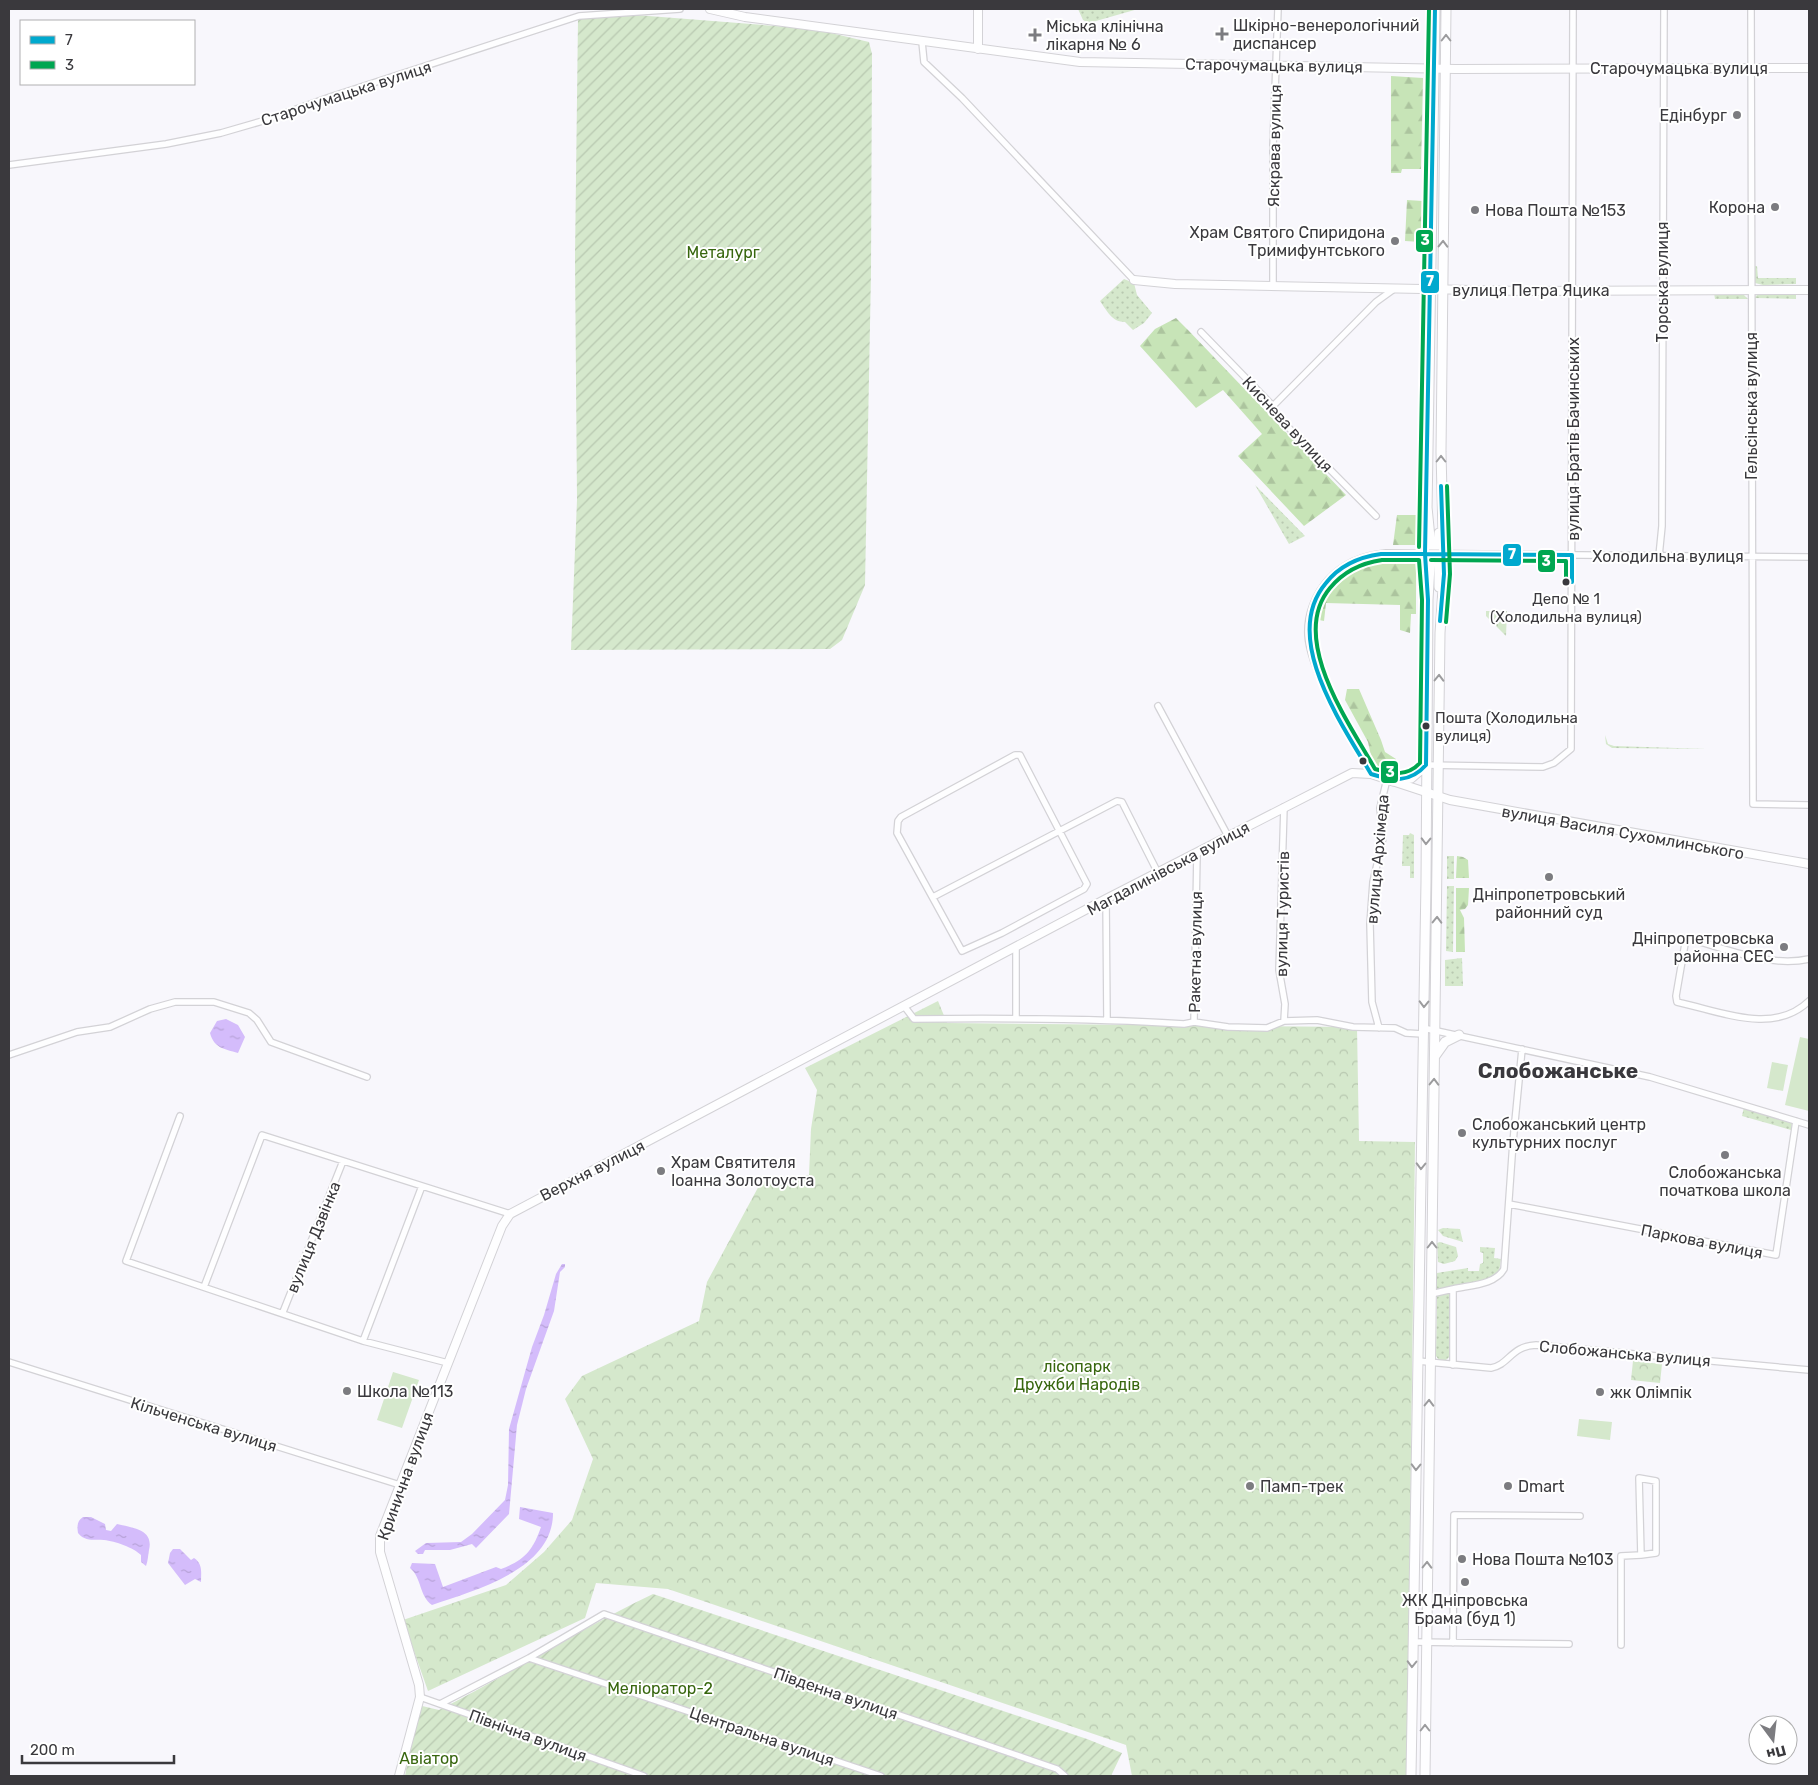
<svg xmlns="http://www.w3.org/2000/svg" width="1818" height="1785" font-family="Rubik,sans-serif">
<defs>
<pattern id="grass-dots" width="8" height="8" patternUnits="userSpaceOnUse" patternTransform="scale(1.25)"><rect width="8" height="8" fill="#d5e8cc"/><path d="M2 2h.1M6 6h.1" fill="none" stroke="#b8c8b0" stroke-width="1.8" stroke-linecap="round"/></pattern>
<pattern id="forest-firs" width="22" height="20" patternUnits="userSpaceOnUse" patternTransform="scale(1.25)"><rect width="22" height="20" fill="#c7e4b7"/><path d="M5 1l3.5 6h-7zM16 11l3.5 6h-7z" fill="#acc49e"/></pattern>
<pattern id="park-crowns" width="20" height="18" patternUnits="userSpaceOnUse" patternTransform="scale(1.25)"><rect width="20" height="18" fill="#d5e8cc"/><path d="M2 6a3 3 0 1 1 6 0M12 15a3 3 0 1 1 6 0" fill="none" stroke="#b8c8b0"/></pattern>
<pattern id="garden-furrows" width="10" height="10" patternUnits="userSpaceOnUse" patternTransform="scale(1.25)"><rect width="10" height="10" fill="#d5e8cc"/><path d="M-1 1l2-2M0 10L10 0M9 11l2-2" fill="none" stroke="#b8c8b0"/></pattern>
<pattern id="water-ripples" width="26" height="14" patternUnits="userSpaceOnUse" patternTransform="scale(1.25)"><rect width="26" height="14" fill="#d4bcfb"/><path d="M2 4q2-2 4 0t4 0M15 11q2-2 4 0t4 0" fill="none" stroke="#b7a2d8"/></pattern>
</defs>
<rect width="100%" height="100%" fill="#f8f7fc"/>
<!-- grass -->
<path fill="url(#grass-dots)" d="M1078,9H1138L1089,23L1083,20Z
M1753,266H1757L1758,278H1796V284L1763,285L1755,283Z
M1124,279L1134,283L1137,295L1152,313L1144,323L1133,330L1125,322C1112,322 1107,311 1100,301Z
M1714,293L1743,294L1748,299H1715Z
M1759,293H1796V299L1754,298Z
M1255,485L1305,536L1289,544Z
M1605,735L1608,744L1614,746L1708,749L1612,748L1606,744Z
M1410,833L1414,835V878H1410V866H1402L1403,835H1409Z
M1447,856H1454V879H1447Z
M1447,886H1454L1453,952L1446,951Z
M1462,958L1463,986H1445V960Z
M1744,1107L1792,1123L1791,1130L1742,1116Z
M1443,1228L1460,1229L1463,1242L1443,1236L1438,1230Z
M1440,1242L1456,1247L1458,1256L1455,1261L1444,1264L1438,1262L1437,1243Z
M1480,1247L1495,1248L1494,1258L1501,1259L1499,1272L1489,1280L1437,1290L1435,1276L1437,1273L1468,1268V1271H1479L1480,1264L1483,1263V1253L1480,1252Z
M1450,1291L1453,1301L1450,1303L1451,1355L1446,1360H1439L1436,1356L1437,1295Z"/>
<!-- forest -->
<path fill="url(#forest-firs)" d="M1391,76L1423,78L1421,169H1402L1401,173H1391Z
M1407,200L1423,201L1421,242L1405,241Z
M1176,318L1188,330L1346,495L1304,526L1238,456L1262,434L1223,390L1196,408L1140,346L1155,329Z
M1397,515H1417V545H1393Z
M1386,558H1416V614H1411L1410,633L1400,630V605L1326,603L1324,621L1314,619C1325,578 1348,568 1386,558Z
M1347,689H1359L1381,740L1385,752L1396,759L1393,775L1379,772L1373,765L1368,742L1345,700Z
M1457,856L1463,857L1468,860L1469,878H1456Z
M1456,888H1469L1468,905L1465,909L1460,910L1464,918L1465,952H1456Z"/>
<!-- park -->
<path fill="url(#park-crowns)" d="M1486,611H1507L1506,636L1486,616Z
M938,1001L947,1023L1357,1027L1359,1141L1415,1142L1407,1776H1132L1126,1745L668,1589L596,1583L585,1618L428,1691L403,1620L506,1585L544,1552L572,1520L593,1459L565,1399L582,1376L699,1321L707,1282L761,1182L809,1175L811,1129L817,1090L805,1068Z
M1633,1361L1662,1364L1660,1383L1631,1380Z"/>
<!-- garden -->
<path fill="url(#garden-furrows)" d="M623,14L814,29L869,42L872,54L871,273L865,585L842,640L830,649L571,650L577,500L575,258L578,19Z
M653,1594L1087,1739L1122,1753L1111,1776H405L418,1705L439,1710C511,1673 580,1629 653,1594Z"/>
<!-- pitch -->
<path fill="#d5e8cc" d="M1800,1037L1809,1039V1111L1785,1105Z
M1772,1062L1788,1065L1783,1091L1767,1088Z
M393,1372L419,1380L402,1428L377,1420Z
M1579,1419L1612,1422L1610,1440L1577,1436Z"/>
<!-- water -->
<path fill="url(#water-ripples)" d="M226,1019L238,1025L245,1037L238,1053C224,1049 214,1048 210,1033L217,1021Z
M562,1264H565V1267L560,1272L554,1311L526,1389L517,1425L509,1514L476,1548L472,1544L450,1550H425L423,1554H418L415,1551L426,1543L461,1542L472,1534L505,1500L508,1485L509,1429L532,1347L544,1315L556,1274Z
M520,1507L553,1513C553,1570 475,1590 432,1605C419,1596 422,1578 410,1568L412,1563L435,1564L443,1587L496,1567L501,1569C525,1560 533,1550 541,1527L519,1519Z
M83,1517H91L105,1524L106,1530L111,1531L117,1524C133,1528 154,1529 149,1550C148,1555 148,1561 146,1566L141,1562V1555C134,1548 115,1541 104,1540C94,1539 85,1542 78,1533C77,1526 77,1521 83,1517Z
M173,1549H180L191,1560L194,1558C203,1564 201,1572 201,1582L195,1579L185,1585L168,1563L170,1553Z"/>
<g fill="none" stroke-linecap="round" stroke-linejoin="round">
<!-- street casing -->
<g stroke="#d3d2d6" stroke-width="8">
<path id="street" d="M1751,9L1753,804L1809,805
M922,42L924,62L962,98L1134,280
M9,165L166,144L221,133L266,120L330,97L579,16L680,9
M1273,284V146L1278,9
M1201,332L1273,406L1277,416L1376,516
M1273,406L1376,302L1394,289
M1483,554L1809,557
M1659,556L1662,526L1664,9
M1158,706L1228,836
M1015,755H1020L1022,759L1087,884L1084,889L1002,933L962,951L897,833L898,821L901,817Z
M1426,765L1543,767L1554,763L1571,749L1573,9
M1371,774C1352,741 1310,671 1308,635C1307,615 1315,594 1329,579C1344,563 1364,555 1386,553
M933,897L1117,801L1122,802L1158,873
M1106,899L1107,1018
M1809,959C1769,968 1726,948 1686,938L1676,996L1677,1002L1681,1003C1722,1012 1774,1035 1809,1001
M904,1006L914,1019C1005,1018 1094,1018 1184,1024L1194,1022L1228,1027L1267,1028L1284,1021L1317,1020L1353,1027L1395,1028L1406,1033L1423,1034
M1016,1017V948
M1284,1021L1285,1004L1279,970L1284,807
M1194,1022L1197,853
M1379,1028L1372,1002L1370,924L1373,882L1383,838L1380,808L1387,779
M1423,1028L1650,1077L1809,1125
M9,1055L77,1032L110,1027L150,1009L175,1002H214L249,1013L257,1020L271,1042L367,1077
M180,1116L126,1261L363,1341L448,1363
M1509,1204L1776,1255
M1776,1255L1796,1121
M204,1287L262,1135L510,1214
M1431,1294L1453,1289
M283,1312L343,1161
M363,1341L422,1186
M1418,1361L1491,1368C1509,1365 1511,1346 1536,1345L1809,1370
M9,1362L400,1485
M1453,1365V1289C1471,1285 1495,1285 1504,1269L1513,1142L1522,1049
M1413,1642L1569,1644
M1453,1643L1454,1515L1580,1516
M1621,1645V1556L1641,1555L1639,1478L1656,1481V1553L1641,1555
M529,1658L881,1776
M420,1697L644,1776
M440,1704L529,1658L604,1614L1057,1769L1065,1776"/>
</g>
<!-- secondary casing -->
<g stroke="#d3d2d6" stroke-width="10">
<path id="secondary" d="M710,9L745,17L1080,62L1456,69L1809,68
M978,49V9
M1134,280L1175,284L1523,291L1809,290
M399,1776L420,1697L419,1685L380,1552V1536L502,1226L510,1214L1106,899L1352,773L1371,774L1450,800L1809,864"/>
</g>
<!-- primary casing -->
<g stroke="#d3d2d6" stroke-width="11">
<path id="primary" d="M1427,512L1435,9
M1425,533L1424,574L1426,587
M1439,533V587
M1393,781L1411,778L1426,765
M1435,1056L1445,1042L1459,1035
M1411,1776L1426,881L1428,600L1431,548L1427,507
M1425,1776L1440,633L1444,574L1441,452L1446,9"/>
</g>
<!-- street -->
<use href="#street" stroke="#fefeff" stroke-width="5.5"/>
<!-- secondary -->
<use href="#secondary" stroke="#fefeff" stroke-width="8"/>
<!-- primary -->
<use href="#primary" stroke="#fefeff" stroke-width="9"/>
<!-- street-bridge casing -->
<g stroke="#d3d2d6" stroke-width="8" stroke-linecap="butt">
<path id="street-bridge" d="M1386,553L1483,554"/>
</g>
<!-- street-bridge -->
<use href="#street-bridge" stroke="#fefeff" stroke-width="5.5"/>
<!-- bus-1 casing -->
<g stroke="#fff" stroke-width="8">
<path id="bus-1" d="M1381,554H1425L1428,600L1426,765C1410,783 1393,781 1371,774C1342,724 1280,637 1326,583C1340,565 1359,557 1381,554Z
M1425,554L1572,555V582
M1425,554L1435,9
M1440,621L1444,574L1441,486"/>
</g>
<!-- bus-2 casing -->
<g stroke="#fff" stroke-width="8">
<path id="bus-2" d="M1419,547L1429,9
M1382,560H1419L1422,600L1420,763C1407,777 1392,774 1375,769C1349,723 1288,638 1330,588C1344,571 1361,563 1382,560Z
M1431,560L1566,561V582
M1446,622L1450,574L1447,486"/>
</g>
<!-- bus-1 -->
<use href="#bus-1" stroke="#00a9ce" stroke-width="4"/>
<!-- bus-2 -->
<use href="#bus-2" stroke="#00a651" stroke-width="4"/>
</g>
<!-- one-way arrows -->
<defs><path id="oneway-chevron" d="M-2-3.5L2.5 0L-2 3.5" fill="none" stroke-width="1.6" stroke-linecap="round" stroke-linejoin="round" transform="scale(1.25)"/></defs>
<g stroke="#9c9c9e">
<use href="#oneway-chevron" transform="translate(1446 38) rotate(-90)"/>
<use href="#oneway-chevron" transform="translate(1443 244) rotate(-89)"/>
<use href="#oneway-chevron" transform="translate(1441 459) rotate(-90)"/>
<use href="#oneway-chevron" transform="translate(1439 678) rotate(-89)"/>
<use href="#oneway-chevron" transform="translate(1426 841) rotate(91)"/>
<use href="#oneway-chevron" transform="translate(1437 920) rotate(-89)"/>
<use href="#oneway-chevron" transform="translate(1424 1004) rotate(91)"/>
<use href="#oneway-chevron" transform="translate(1434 1082) rotate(-89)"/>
<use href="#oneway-chevron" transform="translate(1421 1166) rotate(91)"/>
<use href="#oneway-chevron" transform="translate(1432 1245) rotate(-90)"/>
<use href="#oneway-chevron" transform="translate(1429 1403) rotate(-89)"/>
<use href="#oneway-chevron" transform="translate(1416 1467) rotate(91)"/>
<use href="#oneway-chevron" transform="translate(1427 1565) rotate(-89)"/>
<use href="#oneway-chevron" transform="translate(1412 1664) rotate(91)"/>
<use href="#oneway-chevron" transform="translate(1425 1728) rotate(-90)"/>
</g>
<!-- markers -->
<g fill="#7c7c80" stroke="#fff" stroke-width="2">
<path d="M1219.5 26.5h5v5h5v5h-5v5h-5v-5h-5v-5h5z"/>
<path d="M1032.5 27.5h5v5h5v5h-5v5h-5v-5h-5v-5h5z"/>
<circle cx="1737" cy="115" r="5"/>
<circle cx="1775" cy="207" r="5"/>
<circle cx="1475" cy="210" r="5"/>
<circle cx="1395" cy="241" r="5"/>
<circle cx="1549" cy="877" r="5"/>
<circle cx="1784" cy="947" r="5"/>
<circle cx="1462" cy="1133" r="5"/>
<circle cx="1725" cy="1155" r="5"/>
<circle cx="661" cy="1171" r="5"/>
<circle cx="347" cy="1391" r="5"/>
<circle cx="1600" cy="1392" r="5"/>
<circle cx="1250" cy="1486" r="5"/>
<circle cx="1508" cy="1486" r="5"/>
<circle cx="1462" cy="1559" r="5"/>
<circle cx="1465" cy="1582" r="5"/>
</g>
<g fill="#3a393d" stroke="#fff" stroke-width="2">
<circle cx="1566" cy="582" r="4.5"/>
<circle cx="1426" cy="726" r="4.5"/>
<circle cx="1363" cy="761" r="4.5"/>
</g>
<g text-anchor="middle" stroke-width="4" stroke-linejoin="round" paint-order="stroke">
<!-- bus labels -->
<g font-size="15" fill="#3a393d" stroke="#fff">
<text x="1566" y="604">Депо № 1<tspan x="1566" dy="18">(Холодильна вулиця)</tspan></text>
<text x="1435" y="723" text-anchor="start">Пошта (Холодильна<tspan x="1435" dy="18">вулиця)</tspan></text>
</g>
<!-- poi labels -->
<g font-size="16" fill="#3a393d" stroke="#fff" text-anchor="start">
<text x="1233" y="31">Шкірно-венерологічний<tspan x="1233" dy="18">диспансер</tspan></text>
<text x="1046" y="32">Міська клінічна<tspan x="1046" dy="18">лікарня № 6</tspan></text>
<text x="1727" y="121" text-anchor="end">Едінбург</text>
<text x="1765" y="213" text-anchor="end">Корона</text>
<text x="1485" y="216">Нова Пошта №153</text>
<text x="1385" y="238" text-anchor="end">Храм Святого Спиридона<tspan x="1385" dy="18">Тримифунтського</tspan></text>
<text x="1549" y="900" text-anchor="middle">Дніпропетровський<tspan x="1549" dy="18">районний суд</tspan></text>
<text x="1774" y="944" text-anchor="end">Дніпропетровська<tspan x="1774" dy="18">районна СЕС</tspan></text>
<text x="1472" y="1130">Слобожанський центр<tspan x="1472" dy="18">культурних послуг</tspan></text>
<text x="671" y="1168">Храм Святителя<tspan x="671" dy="18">Іоанна Золотоуста</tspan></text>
<text x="1725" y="1178" text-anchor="middle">Cлобожанська<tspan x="1725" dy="18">початкова школа</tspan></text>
<text x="357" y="1397">Школа №113</text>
<text x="1610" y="1398">жк Олімпік</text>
<text x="1260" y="1492">Памп-трек</text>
<text x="1518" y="1492">Dmart</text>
<text x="1472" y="1565">Нова Пошта №103</text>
<text x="1465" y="1606" text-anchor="middle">ЖК Дніпровська<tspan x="1465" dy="18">Брама (буд 1)</tspan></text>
</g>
<!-- street labels -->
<g font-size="16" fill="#3a393d" stroke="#fff">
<text transform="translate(1274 65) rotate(1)" y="6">Старочумацька вулиця</text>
<text x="1679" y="74">Старочумацька вулиця</text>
<text transform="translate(346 93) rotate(-18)" y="6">Старочумацька вулиця</text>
<text transform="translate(1274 146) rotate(-89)" y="6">Яскрава вулиця</text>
<text transform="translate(1662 282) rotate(-90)" y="6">Торська вулиця</text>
<text x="1531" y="296">вулиця Петра Яцика</text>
<text transform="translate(1751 406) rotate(-90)" y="6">Гельсінська вулиця</text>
<text transform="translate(1288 424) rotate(47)" y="6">Киснева вулиця</text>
<text transform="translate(1573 439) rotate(-90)" y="6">вулиця Братів Бачинських</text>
<text x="1668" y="562">Холодильна вулиця</text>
<text transform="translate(1623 832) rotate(10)" y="6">вулиця Василя Сухомлинського</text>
<text transform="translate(1377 859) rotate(-85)" y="6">вулиця Архімеда</text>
<text transform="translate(1168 868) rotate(-28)" y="6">Магдалинівська вулиця</text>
<text transform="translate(1282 914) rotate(-89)" y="6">вулиця Туристів</text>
<text transform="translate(1195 952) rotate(-89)" y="6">Ракетна вулиця</text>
<text transform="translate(592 1170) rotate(-27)" y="6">Верхня вулиця</text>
<text transform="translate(313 1237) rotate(-68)" y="6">вулиця Дзвінка</text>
<text transform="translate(1702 1241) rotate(11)" y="6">Паркова вулиця</text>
<text transform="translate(1625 1353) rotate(5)" y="6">Слобожанська вулиця</text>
<text transform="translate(204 1424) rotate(17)" y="6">Кільченська вулиця</text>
<text transform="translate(405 1476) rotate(-70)" y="6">Кринична вулиця</text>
<text transform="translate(836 1693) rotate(19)" y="6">Південна вулиця</text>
<text transform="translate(528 1735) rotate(20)" y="6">Північна вулиця</text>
<text transform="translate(762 1736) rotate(19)" y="6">Центральна вулиця</text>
</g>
<!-- park labels -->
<g font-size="16" fill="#37660e" stroke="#fff">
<text x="723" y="258">Металург</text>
<text x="1077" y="1372">лісопарк<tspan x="1077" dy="18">Дружби Народів</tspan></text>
<text x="660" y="1694">Меліоратор-2</text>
<text x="429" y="1764">Авіатор</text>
</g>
<!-- district labels -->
<g font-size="21" font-weight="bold" fill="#3a393d" stroke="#fff">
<text x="1558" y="1078">Слобожанське</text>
</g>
</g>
<g stroke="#fff" stroke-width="2">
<rect x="1415" y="229" width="19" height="24" rx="5" fill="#00a651"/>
<rect x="1420" y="270" width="20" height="24" rx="5" fill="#00a9ce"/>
<rect x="1502" y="543" width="20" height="24" rx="5" fill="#00a9ce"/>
<rect x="1537" y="549" width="19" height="24" rx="5" fill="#00a651"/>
<rect x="1380" y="760" width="19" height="24" rx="5" fill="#00a651"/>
</g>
<g font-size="14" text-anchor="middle" font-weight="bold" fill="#fff">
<text x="1425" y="245">3</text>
<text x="1430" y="286">7</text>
<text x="1512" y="559">7</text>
<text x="1546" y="566">3</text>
<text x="1390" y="777">3</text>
</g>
<!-- border -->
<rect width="1818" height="1785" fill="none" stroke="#3a393d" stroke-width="20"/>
<!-- legend -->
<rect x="20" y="20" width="175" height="65" fill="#ffffff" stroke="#b0b0b1"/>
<rect x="30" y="36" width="25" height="8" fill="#00a9ce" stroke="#b0b0b1"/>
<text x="65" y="45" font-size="15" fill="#3a393d">7</text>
<rect x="30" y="61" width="25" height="8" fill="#00a651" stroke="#b0b0b1"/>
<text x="65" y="70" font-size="15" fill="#3a393d">3</text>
<!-- north arrow -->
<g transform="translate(1773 1740) rotate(165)"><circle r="24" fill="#ffffff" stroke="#b0b0b1"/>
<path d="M0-4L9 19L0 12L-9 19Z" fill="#7c7c80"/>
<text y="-8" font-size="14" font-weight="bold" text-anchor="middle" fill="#3a393d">Пн</text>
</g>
<!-- scale -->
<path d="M22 1755v8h152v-8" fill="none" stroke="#3a393d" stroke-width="2.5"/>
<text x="30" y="1755" font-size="15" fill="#3a393d" stroke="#ffffff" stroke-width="4" paint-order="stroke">200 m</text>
</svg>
